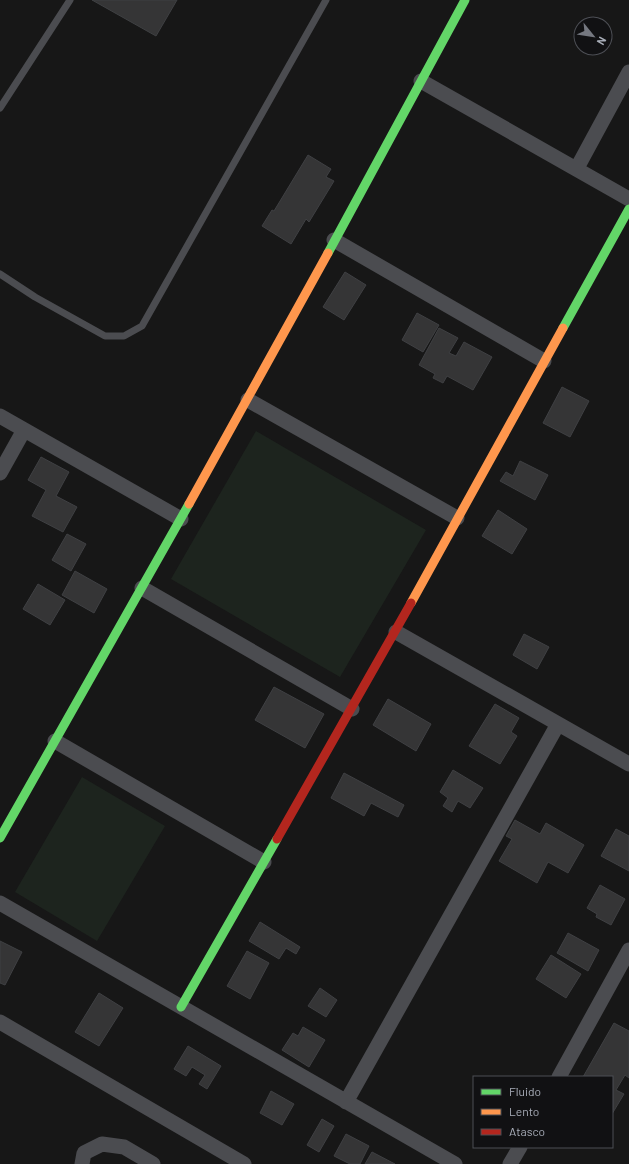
<svg xmlns="http://www.w3.org/2000/svg" width="629" height="1164" font-family="Barlow,sans-serif">
<rect width="100%" height="100%" fill="#171717"/>
<!-- park -->
<path fill="#1d241e" d="M256,431L426,530L340,677L171,579Z
M82,777L165,826L97,941L15,892Z"/>
<!-- building -->
<path fill="#353536" stroke="#3f4043" d="M92,0H177L156,36Z
M308,155L331,169L326,177L334,181L309,222L306,219L291,244L262,226L272,210L274,211Z
M345,272L366,285L344,320L323,307Z
M417,313L439,325L423,352L402,340Z
M439,328L458,338L449,353L456,356L464,342L492,357L473,390L447,376L443,383L433,378L435,374L419,365Z
M562,387L589,401L570,437L543,423Z
M41,457L69,472L56,496L77,507L63,532L32,516L46,490L28,480Z
M520,461L548,475L535,500L500,481L506,472L513,476Z
M498,510L527,529L512,554L482,536Z
M67,534L86,544L71,571L52,560Z
M75,571L107,589L94,613L62,595Z
M38,584L65,600L50,625L23,609Z
M524,634L549,647L537,669L513,655Z
M274,687L324,714L305,748L255,720Z
M388,699L431,724L416,751L373,725Z
M495,704L519,718L511,732L517,736L500,764L469,746Z
M453,770L483,788L470,808L458,801L452,812L443,806L448,798L440,792Z
M344,773L404,805L398,817L371,803L364,816L331,798Z
M515,820L540,834L546,823L584,845L568,873L548,862L537,883L499,861L512,839L506,836Z
M616,829L629,836V871L601,856Z
M600,885L625,899L611,925L596,917L597,914L587,908Z
M260,922L300,947L296,954L286,948L279,959L249,941Z
M568,933L599,950L588,971L557,953Z
M0,941L22,952L5,985L0,983Z
M247,951L269,963L250,999L227,986Z
M551,955L581,974L566,998L536,979Z
M320,988L337,1000L326,1017L308,1006Z
M99,993L123,1008L99,1046L75,1032Z
M614,1023L629,1031V1078L625,1075L616,1090L624,1094L612,1114V1077H583Z
M303,1027L325,1040L309,1067L282,1050L293,1033L298,1036Z
M188,1046L221,1066L207,1089L199,1084L205,1075L192,1067L186,1076L174,1069Z
M271,1091L294,1104L282,1125L260,1113Z
M322,1119L334,1126L319,1152L307,1145Z
M346,1134L369,1146L360,1164H350L334,1156Z
M372,1152L395,1164H365Z"/>
<g fill="none" stroke-linecap="round" stroke-linejoin="round">
<!-- lane -->
<path stroke="#4b4c50" stroke-width="7" d="M0,108L70,0
M0,274L35,297L105,336H124L142,326L326,0"/>
<!-- street -->
<path stroke="#4b4c50" stroke-width="15" d="M421,81L629,199
M577,168L629,72
M334,240L544,361
M248,400L457,518
M0,416L181,519
M0,473L24,430
M142,588L352,709
M396,632L629,764
M55,741L264,862
M0,903L455,1164
M0,1022L244,1164
M559,1077L629,950
M346,1102L558,724
M82,1164L84,1153L102,1144L124,1147L153,1164
M510,1164L520,1147"/>
<!-- fast -->
<path stroke="#63d668" stroke-width="9" d="M328,253L465,0
M563,328L629,209
M0,838L189,504
M181,1007L277,839"/>
<!-- slow -->
<path stroke="#ff974d" stroke-width="9" d="M189,504L328,253
M411,603L563,328"/>
<!-- jam -->
<path stroke="#b3261e" stroke-width="9" d="M277,839L411,603"/>
</g>
<!-- legend -->
<rect x="473" y="1076" width="140" height="72" fill="#111113" stroke="#4d4f55"/>
<rect x="481" y="1089" width="20" height="6" fill="#63d668" stroke="#4d4f55"/>
<text x="509" y="1096" font-size="12" fill="#a8adb8">Fluido</text>
<rect x="481" y="1109" width="20" height="6" fill="#ff974d" stroke="#4d4f55"/>
<text x="509" y="1116" font-size="12" fill="#a8adb8">Lento</text>
<rect x="481" y="1129" width="20" height="6" fill="#b3261e" stroke="#4d4f55"/>
<text x="509" y="1136" font-size="12" fill="#a8adb8">Atasco</text>
<!-- north arrow -->
<g transform="translate(593 36) rotate(120)"><circle r="19" fill="#111113" stroke="#4d4f55"/>
<path d="M0-3L7 15L0 10L-7 15Z" fill="#757880"/>
<text y="-6" font-size="11" font-weight="bold" text-anchor="middle" fill="#a8adb8">N</text>
</g>
</svg>
